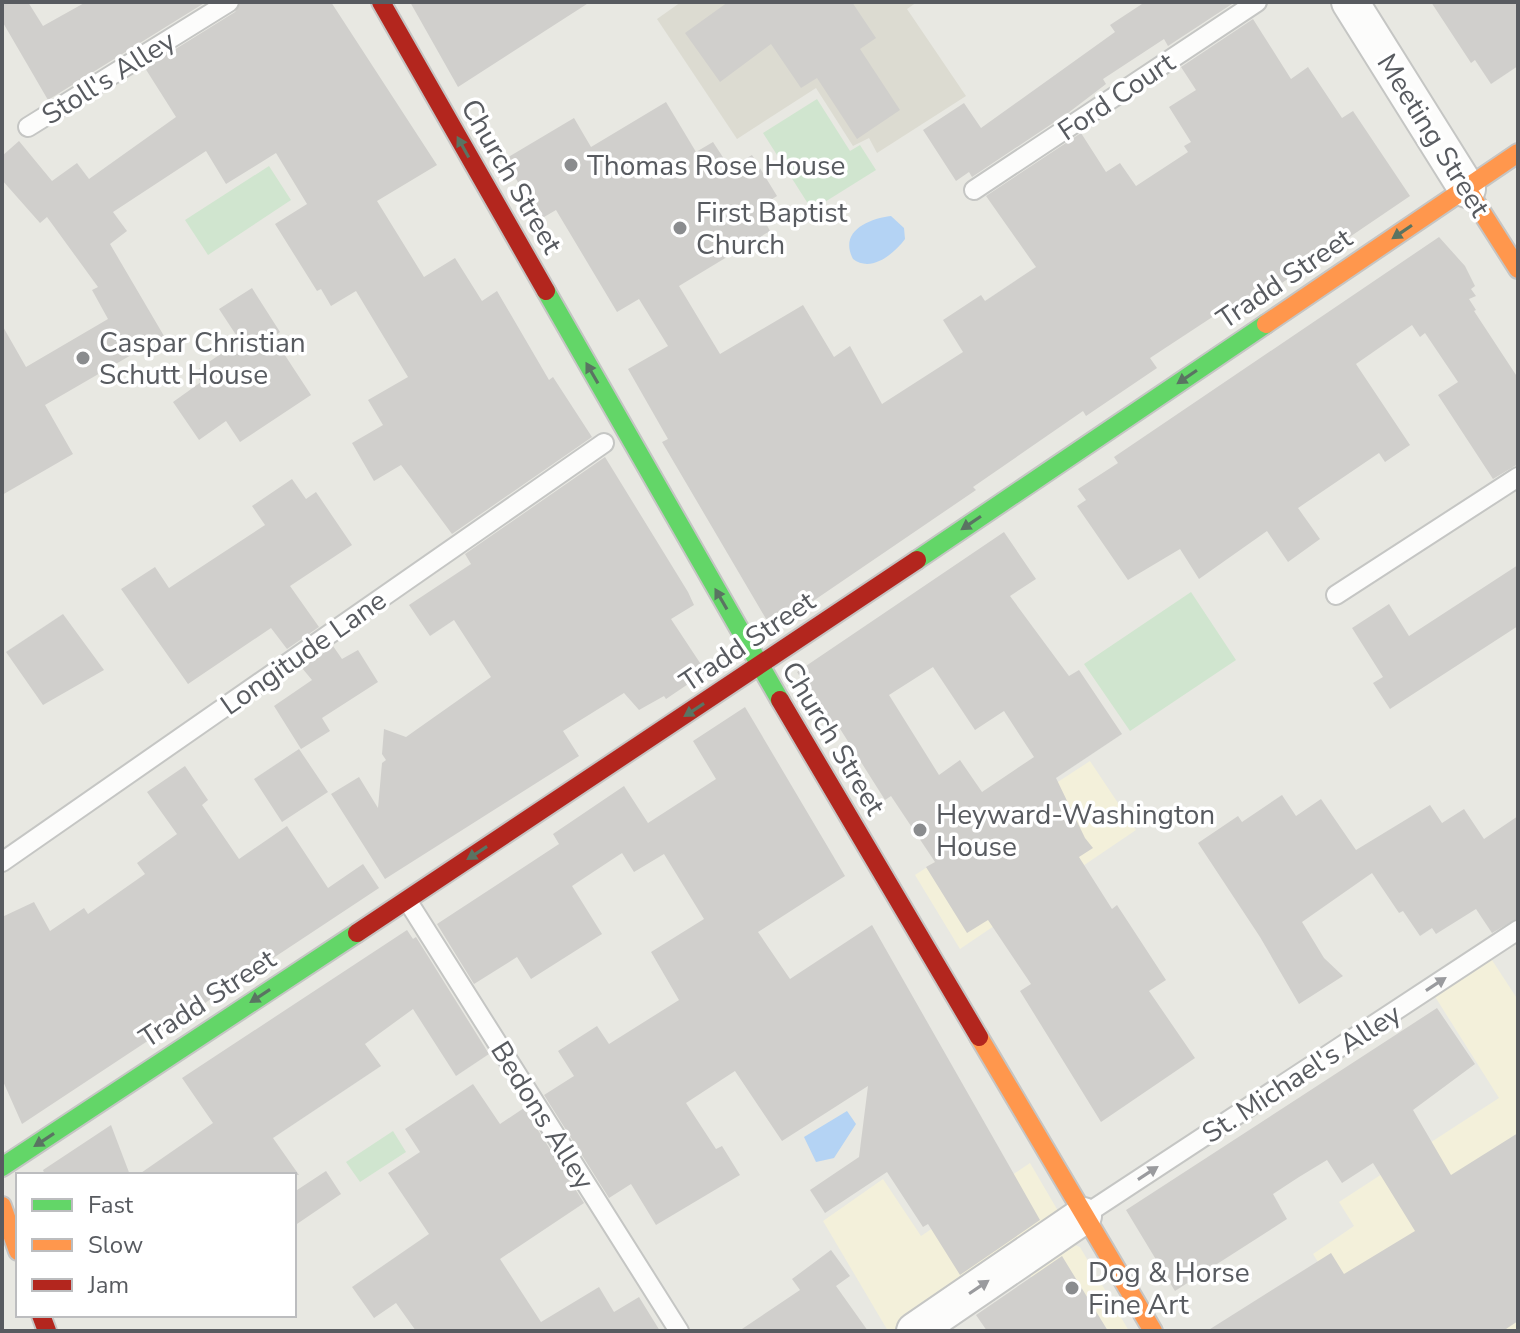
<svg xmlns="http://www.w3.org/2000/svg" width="1520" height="1333" font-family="'Nunito Sans',sans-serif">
<rect width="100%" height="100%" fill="#e8e8e2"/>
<!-- commercial -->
<path fill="#f3f0da" d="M1090,761L1136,830L960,949L915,875Z
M1490,957L1518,1000V1331H1275L1337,1293L1313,1254L1354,1226L1339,1202L1499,1098L1434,995Z
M1030,1163L1061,1216L900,1331H888L823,1221L883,1179L921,1236Z
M1067,1242L1080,1247L1129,1331H1068L1025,1268Z"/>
<!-- education -->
<path fill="#dcdbd1" d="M681,2H917L907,9L966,96L877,153L869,138L853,146L816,88L737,139L657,19Z"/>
<!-- green -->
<path fill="#d0e5cf" d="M817,99L850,151L860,145L876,170L812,210L763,133Z
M269,166L291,200L208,255L185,220Z
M1191,592L1236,660L1130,731L1084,664Z
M393,1131L406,1152L360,1182L346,1162Z"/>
<!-- water -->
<path fill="#b4d3f4" d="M891,216L904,228L905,239C894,254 871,273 853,259C839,232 867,219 891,216Z
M847,1111L856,1124L834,1158L816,1162L804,1137Z"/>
<!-- building -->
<path fill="#d0cfcc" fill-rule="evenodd" d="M2,2H28L43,26L86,2H206L48,100L2,21Z
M241,2H331L437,165L377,201L424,277L455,258L482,301L497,291L549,380L553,377L592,437L452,534L401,465L374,481L352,443L383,425L368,400L408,377L356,291L331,306L321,289L317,291L275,224L307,204L276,153L226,184L206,151L113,212L127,231L110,244L164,336L45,405L73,454L2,495V325L26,367L108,319L92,290L98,287L47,217L40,223L2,180V156L19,141L52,181L77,163L89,179L176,117L145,68L235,12Z
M410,2H590L458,87Z
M728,2H852L876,38L860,49L900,110L857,139L817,78L801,88L771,44L720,82L685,33Z
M1145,2H1235L1168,46L1164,39L1103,79L1106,84L1068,113L972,177L969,172L956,181L923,130L964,103L981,128L1115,32L1110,25Z
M1431,2H1518V66L1491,84L1475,60L1471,63Z
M1253,19L1291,79L1308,67L1342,118L1353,111L1410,196L1226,321L1220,312L1150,358L1157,368L1086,416L1083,411L973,487L976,490L772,629L662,442L668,439L628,369L668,346L639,299L617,312L556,210L539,220L505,159L574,118L591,147L666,102L696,152L713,142L730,168L752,155L777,196L758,208L770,231L679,286L720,354L803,305L834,357L850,346L882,404L963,352L943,320L981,295L985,301L1036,267L986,196L1081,133L1106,172L1120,163L1136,186L1188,152L1184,146L1191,142L1169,107L1196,90L1181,67Z
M1439,237L1465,266L1475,286L1471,289L1476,296L1469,299L1476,310L1474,311L1518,378V464L1493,479L1438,395L1458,382L1425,333L1420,337L1412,325L1356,364L1410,445L1385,462L1379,453L1298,508L1320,539L1288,562L1267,531L1199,579L1180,549L1128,580L1077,506L1086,500L1078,489L1118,463L1114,457Z
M252,288L280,332L273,337L311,395L240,442L226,421L199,440L173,402L201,382L194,372L240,341L219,309Z
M605,457L688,592L694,605L671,619L706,672L666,699L664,696L639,710L624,693L563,731L579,756L385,879L331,794L359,777L378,808L382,763L386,760L382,754L384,729L406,737L491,677L454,620L430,636L409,605L471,564L465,554Z
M292,479L306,499L316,492L352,545L290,586L319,627L287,649L271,628L188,684L121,589L155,567L169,588L265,525L252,506Z
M1004,532L1036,579L1010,596L1069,676L1079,670L1122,734L1056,778L1085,838L1093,848L1079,857L1112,909L1117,905L1166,980L1149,991L1195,1058L1101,1122L1020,991L1031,984L988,920L967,933L926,867L935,862L891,796L885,800L837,724L832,727L797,672ZM933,667L975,730L1004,711L1034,757L982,792L960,760L939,775L889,695Z
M1518,565V626L1390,709L1373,683L1383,677L1352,628L1389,604L1409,636Z
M63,614L104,670L43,705L6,652Z
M333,646L342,659L358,650L378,682L322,718L330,731L301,749L274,706L312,680L302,668Z
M745,707L845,876L758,932L790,979L872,925L1040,1220L960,1275L928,1224L923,1227L887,1172L825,1213L810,1190L859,1157L868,1086L782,1141L735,1071L686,1103L716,1149L722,1146L740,1175L656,1225L631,1184L609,1198L544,1095L574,1076L558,1051L597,1026L609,1044L679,1000L651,952L704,919L664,854L634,872L622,853L572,886L602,934L531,979L517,957L474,984L437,924L559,844L553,834L624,786L648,823L716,779L693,741Z
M299,749L328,792L282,822L254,779Z
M185,766L208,800L202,805L239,859L287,826L328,888L363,864L379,888L22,1124L2,1079V917L34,902L50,931L84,908L88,914L145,874L137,863L177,834L147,792Z
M1282,795L1296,816L1321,799L1356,850L1430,805L1442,823L1464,809L1484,839L1518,816V918L1492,933L1476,909L1436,934L1432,928L1420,936L1403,911L1399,913L1372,873L1302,922L1324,958L1343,976L1299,1004L1260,937L1198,843L1238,816L1242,822Z
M407,930L413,939L416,937L489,1054L456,1076L413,1009L365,1044L381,1066L273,1138L299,1175H138L213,1123L182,1078Z
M1437,1008L1475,1064L1413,1110L1451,1175L1518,1133V1321L1503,1331H1207L1331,1253L1344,1274L1415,1231L1373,1163L1342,1183L1327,1160L1299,1177L1273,1194L1287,1219L1175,1291L1126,1210Z
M473,1084L500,1124L524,1108L584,1203L500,1259L541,1322L599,1287L614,1312L639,1297L660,1331H416L396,1303L374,1318L352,1287L429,1234L388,1173L420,1152L405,1129Z
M111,1125L130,1175H45L43,1170Z
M326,1171L341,1194L294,1226V1192Z
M831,1250L850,1276L836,1286L868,1331H739L800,1290L792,1279Z
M1062,1256L1108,1331H987L976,1315Z"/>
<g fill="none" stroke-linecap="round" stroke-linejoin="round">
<!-- lane casing -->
<g stroke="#c5c6c4" stroke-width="22">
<path id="lane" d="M28,127L229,2
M974,190L1257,2
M1336,595L1518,477
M2,862L604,443
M407,900L679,1331
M1083,1216L1518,930"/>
</g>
<!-- street casing -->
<g stroke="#c5c6c4" stroke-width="40">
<path id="street" d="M1350,2L1467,189
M915,1331L1083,1216"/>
</g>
<!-- fast casing -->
<g stroke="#c5c5c4" stroke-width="22">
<path id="fast" d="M546,291L780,700
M917,560L1266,324
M2,1167L357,933"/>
</g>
<!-- slow casing -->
<g stroke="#c5c5c4" stroke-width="22">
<path id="slow" d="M1467,189L1518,269
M1266,324L1518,153
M979,1037L1153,1331
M2,1206L18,1251"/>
</g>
<!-- jam casing -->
<g stroke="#c5c5c4" stroke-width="22">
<path id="jam" d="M381,2L546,291
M780,700L979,1037
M357,933L917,560
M41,1315L47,1331"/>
</g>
<!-- lane -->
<use href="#lane" stroke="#fcfcfb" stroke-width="18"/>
<!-- street -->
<use href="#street" stroke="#fcfcfb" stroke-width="36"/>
<!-- fast -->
<use href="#fast" stroke="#63d668" stroke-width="18"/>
<!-- slow -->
<use href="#slow" stroke="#ff974d" stroke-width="18"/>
<!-- jam -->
<use href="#jam" stroke="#b3261e" stroke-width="18"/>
</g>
<!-- one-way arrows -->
<defs><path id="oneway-solid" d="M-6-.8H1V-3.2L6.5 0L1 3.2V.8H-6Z" transform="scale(2)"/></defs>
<g fill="#5a7462">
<use href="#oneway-solid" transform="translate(463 147) rotate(-119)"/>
<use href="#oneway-solid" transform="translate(1402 232) rotate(146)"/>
<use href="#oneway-solid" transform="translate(592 373) rotate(-120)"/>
<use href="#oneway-solid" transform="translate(1187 377) rotate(146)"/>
<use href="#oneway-solid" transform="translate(971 523) rotate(146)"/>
<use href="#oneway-solid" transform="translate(721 599) rotate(-120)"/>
<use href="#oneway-solid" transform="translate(694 710) rotate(147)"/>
<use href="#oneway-solid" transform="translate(477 853) rotate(147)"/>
<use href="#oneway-solid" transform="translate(260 996) rotate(147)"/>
<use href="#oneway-solid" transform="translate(44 1140) rotate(147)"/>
</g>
<g fill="#9a9b9e">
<use href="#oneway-solid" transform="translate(1436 984) rotate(-33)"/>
<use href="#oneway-solid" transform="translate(1148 1173) rotate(-33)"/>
<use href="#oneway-solid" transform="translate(979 1287) rotate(-34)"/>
</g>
<!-- markers -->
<g fill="#8a8c8e" stroke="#fff" stroke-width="3">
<circle cx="571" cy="165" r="8"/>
<circle cx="680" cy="228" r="8"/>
<circle cx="83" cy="358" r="8"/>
<circle cx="920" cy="830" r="8"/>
<circle cx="1072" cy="1288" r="8"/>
</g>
<g text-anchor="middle" stroke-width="7" stroke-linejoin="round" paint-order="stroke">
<!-- street labels -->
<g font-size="28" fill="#585b60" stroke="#fff">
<text transform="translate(108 77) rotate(-32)" y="10">Stoll's Alley</text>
<text transform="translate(1116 96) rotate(-34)" y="10">Ford Court</text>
<text transform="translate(1434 135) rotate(58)" y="10">Meeting Street</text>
<text transform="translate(512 176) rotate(60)" y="10">Church Street</text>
<text transform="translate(1284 278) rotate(-34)" y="10">Tradd Street</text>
<text transform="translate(747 641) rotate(-34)" y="10">Tradd Street</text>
<text transform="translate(303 652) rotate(-35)" y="10">Longitude Lane</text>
<text transform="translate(834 738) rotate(59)" y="10">Church Street</text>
<text transform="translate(207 998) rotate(-33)" y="10">Tradd Street</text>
<text transform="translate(1301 1073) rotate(-33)" y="10">St. Michael's Alley</text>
<text transform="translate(543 1115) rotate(58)" y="10">Bedons Alley</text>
</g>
<!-- poi labels -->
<g font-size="28" fill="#585b60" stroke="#fff" text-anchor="start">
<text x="587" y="175">Thomas Rose House</text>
<text x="696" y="222">First Baptist<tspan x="696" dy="32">Church</tspan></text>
<text x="99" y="352">Caspar Christian<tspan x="99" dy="32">Schutt House</tspan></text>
<text x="936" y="824">Heyward-Washington<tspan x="936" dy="32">House</tspan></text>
<text x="1088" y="1282">Dog &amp; Horse<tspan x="1088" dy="32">Fine Art</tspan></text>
</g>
</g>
<!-- border -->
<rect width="1520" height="1333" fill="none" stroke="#585b60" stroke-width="8"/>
<!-- legend -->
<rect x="16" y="1173" width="280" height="144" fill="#ffffff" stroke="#bcbdbf" stroke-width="2"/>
<rect x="32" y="1199" width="40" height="12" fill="#63d668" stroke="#bcbdbf" stroke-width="2"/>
<text x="88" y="1213" font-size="24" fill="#585b60">Fast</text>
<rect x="32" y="1239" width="40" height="12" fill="#ff974d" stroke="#bcbdbf" stroke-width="2"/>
<text x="88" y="1253" font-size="24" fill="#585b60">Slow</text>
<rect x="32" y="1279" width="40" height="12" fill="#b3261e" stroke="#bcbdbf" stroke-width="2"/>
<text x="88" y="1293" font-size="24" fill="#585b60">Jam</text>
</svg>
